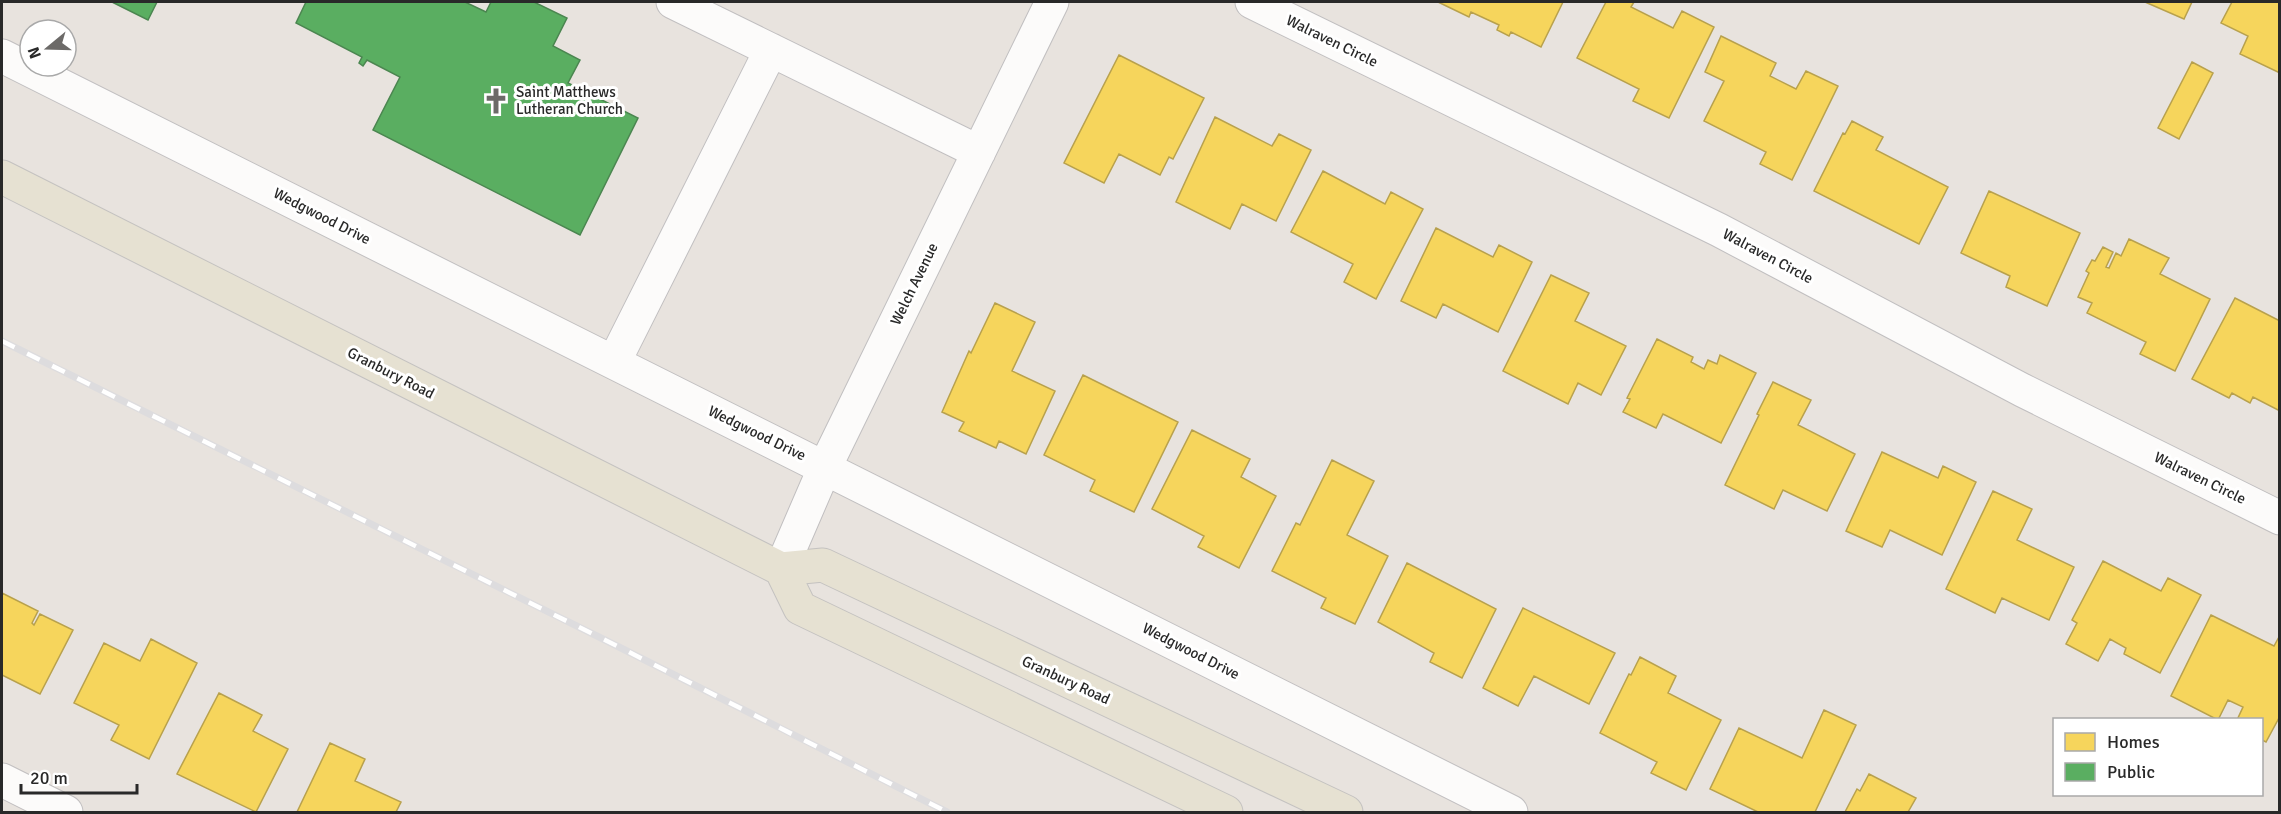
<svg xmlns="http://www.w3.org/2000/svg" width="2281" height="814" font-family="Signika,sans-serif">
<rect width="100%" height="100%" fill="#e8e3de"/>
<!-- homes -->
<path fill="#f6d55c" stroke="#b8a14d" stroke-width="1.5" d="M1438,2H1563L1541,47L1511,32L1509,36L1497,30L1499,25L1471,12L1469,17Z
M1606,2H1634L1631,7L1673,28L1682,11L1714,27L1669,118L1633,101L1639,89L1577,58Z
M2145,2H2192L2184,19Z
M2232,2H2280V73L2240,54L2248,36L2221,23Z
M1721,36L1776,63L1770,76L1796,89L1806,71L1838,86L1792,180L1760,164L1766,152L1704,121L1724,81L1705,72Z
M1119,55L1204,98L1173,159L1169,157L1160,175L1119,154L1104,183L1064,163Z
M2192,62L2213,73L2179,139L2158,128Z
M1215,117L1272,146L1279,134L1311,150L1276,221L1242,204L1230,229L1176,202Z
M1852,121L1883,137L1876,150L1948,187L1919,244L1814,191L1843,133L1845,134Z
M1323,171L1385,204L1391,192L1423,209L1376,299L1344,282L1353,264L1291,232Z
M1989,191L2080,233L2047,306L2006,287L2010,276L1961,253Z
M1436,228L1493,257L1499,245L1532,262L1498,332L1443,304L1436,318L1401,301Z
M2129,239L2169,258L2160,274L2210,299L2175,371L2140,354L2146,342L2087,313L2092,303L2078,297L2089,273L2086,271L2092,260L2095,261L2103,247L2113,252L2106,267L2109,268L2116,253L2121,256Z
M1551,275L1589,293L1575,321L1626,346L1601,395L1578,383L1568,404L1503,371Z
M2235,298L2280,321V411L2253,397L2250,403L2232,393L2229,398L2192,379Z
M995,303L1035,322L1012,371L1055,391L1026,454L999,441L996,448L959,431L964,422L942,412L969,351L971,353Z
M1657,339L1693,357L1691,362L1704,369L1708,360L1717,364L1720,355L1756,373L1721,443L1663,414L1656,428L1623,412L1630,399L1627,398Z
M1083,375L1178,422L1134,512L1090,491L1095,480L1044,455Z
M1773,382L1811,400L1798,425L1855,454L1827,511L1783,490L1774,509L1725,485L1759,415L1757,414Z
M1192,430L1250,459L1241,477L1276,496L1239,568L1198,547L1204,536L1152,509Z
M1882,452L1938,478L1943,466L1976,482L1942,555L1890,530L1882,547L1846,531Z
M1332,460L1374,481L1347,535L1388,556L1355,624L1321,608L1326,598L1272,571L1296,523L1300,525Z
M1993,491L2032,509L2017,540L2074,567L2049,620L2002,598L1995,613L1946,589Z
M2103,561L2161,591L2168,578L2201,595L2160,673L2124,654L2126,648L2110,639L2098,661L2066,644L2077,623L2072,620Z
M1407,563L1496,609L1462,678L1430,662L1434,653L1378,622Z
M2,593L38,611L32,623L34,625L40,614L73,630L40,694L2,675Z
M1523,608L1615,653L1589,704L1534,676L1518,706L1483,688Z
M2211,615L2274,646L2280,635V716L2266,742L2262,740V720H2237L2243,707L2228,700L2218,720L2171,696Z
M151,639L197,663L149,759L111,740L119,725L74,703L104,643L140,661Z
M1640,657L1676,676L1668,693L1721,720L1686,790L1651,773L1657,762L1600,733L1629,674L1631,675Z
M219,693L262,715L253,731L288,749L256,812L177,774Z
M1824,710L1856,725L1815,812H1758L1710,789L1739,728L1802,758Z
M330,743L365,759L355,781L401,802L396,812H297Z
M1869,774L1916,798L1908,812H1845L1857,789L1860,791Z"/>
<!-- public -->
<path fill="#5aae61" stroke="#4b8650" stroke-width="1.5" d="M112,2H157L148,20Z
M306,2H465L486,12L491,2H534L567,18L553,46L580,60L568,83L638,118L580,235L373,130L400,77L367,60L363,66L359,63L362,57L296,23Z"/>
<g fill="none" stroke-linecap="round" stroke-linejoin="round">
<!-- minor casing -->
<g stroke="#c1bfc0" stroke-width="35">
<path id="minor" d="M673,2L979,152
M1252,2L1719,230L2022,390L2280,518
M2,56L1511,812
M614,362L771,50
M781,569L825,467L1052,2
M2,780L66,812"/>
</g>
<!-- major casing -->
<g stroke="#c4c2c0" stroke-width="35">
<path id="major" d="M2,177L781,569L823,565L1346,812
M781,569L800,608L1226,812"/>
</g>
<!-- minor -->
<use href="#minor" stroke="#fcfbfa" stroke-width="33"/>
<!-- major -->
<use href="#major" stroke="#e6e1d2" stroke-width="33"/>
<!-- rail casing -->
<g stroke="#dddcde" stroke-width="7">
<path id="rail" d="M2,341L607,641L947,812"/>
</g>
<!-- rail -->
<use href="#rail" stroke="#fff" stroke-width="4.5" stroke-dasharray="14" stroke-linecap="butt"/>
</g>
<!-- icons -->
<defs>
<g id="church-bare" transform="scale(2.07)"><path d="M-1.2-6h2.4v3.5h3.3v2.4h-3.3V6h-2.4V-.1h-3.3v-2.4h3.3Z" fill="#6c6a68" stroke="#fff" stroke-width="2.5" paint-order="stroke"/></g>
</defs>
<g fill-rule="evenodd">
<use href="#church-bare" x="496" y="101"/>
</g>
<g text-anchor="middle" stroke-width="6" stroke-linejoin="round" paint-order="stroke">
<!-- street labels -->
<g font-size="15" fill="#292929" stroke="#fff">
<text transform="translate(1332 41) rotate(26)" y="5">Walraven Circle</text>
<text transform="translate(322 216) rotate(27)" y="5">Wedgwood Drive</text>
<text transform="translate(1768 256) rotate(28)" y="5">Walraven Circle</text>
<text transform="translate(914 284) rotate(-64)" y="5">Welch Avenue</text>
<text transform="translate(391 373) rotate(27)" y="5">Granbury Road</text>
<text transform="translate(757 433) rotate(26)" y="5">Wedgwood Drive</text>
<text transform="translate(2200 478) rotate(26)" y="5">Walraven Circle</text>
<text transform="translate(1191 651) rotate(27)" y="5">Wedgwood Drive</text>
<text transform="translate(1066 680) rotate(25)" y="5">Granbury Road</text>
</g>
<!-- poi labels -->
<g font-size="15" fill="#292929" stroke="#fff" text-anchor="start">
<text x="516" y="97">Saint Matthews<tspan x="516" dy="17">Lutheran Church</tspan></text>
</g>
</g>
<!-- border -->
<rect width="2281" height="814" fill="none" stroke="#292929" stroke-width="6"/>
<!-- legend -->
<rect x="2053" y="718" width="210" height="78" fill="#ffffff" stroke="#a9a9a9" stroke-width="1.5"/>
<rect x="2065" y="733" width="30" height="18" fill="#f6d55c" stroke="#a9a9a9" stroke-width="1.5"/>
<text x="2107" y="748" font-size="18" fill="#292929">Homes</text>
<rect x="2065" y="763" width="30" height="18" fill="#5aae61" stroke="#a9a9a9" stroke-width="1.5"/>
<text x="2107" y="778" font-size="18" fill="#292929">Public</text>
<!-- north arrow -->
<g transform="translate(48 48) rotate(251)"><circle r="28" fill="#ffffff" stroke="#a9a9a9" stroke-width="1.5"/>
<path d="M0-4.5L10 22L0 15L-10 22Z" fill="#6c6a68"/>
<text y="-9" font-size="16" font-weight="bold" text-anchor="middle" fill="#292929">N</text>
</g>
<!-- scale -->
<path d="M21 784v9h116v-9" fill="none" stroke="#292929" stroke-width="3"/>
<text x="30" y="784" font-size="18" fill="#292929" stroke="#ffffff" stroke-width="4.5" paint-order="stroke">20 m</text>
</svg>
